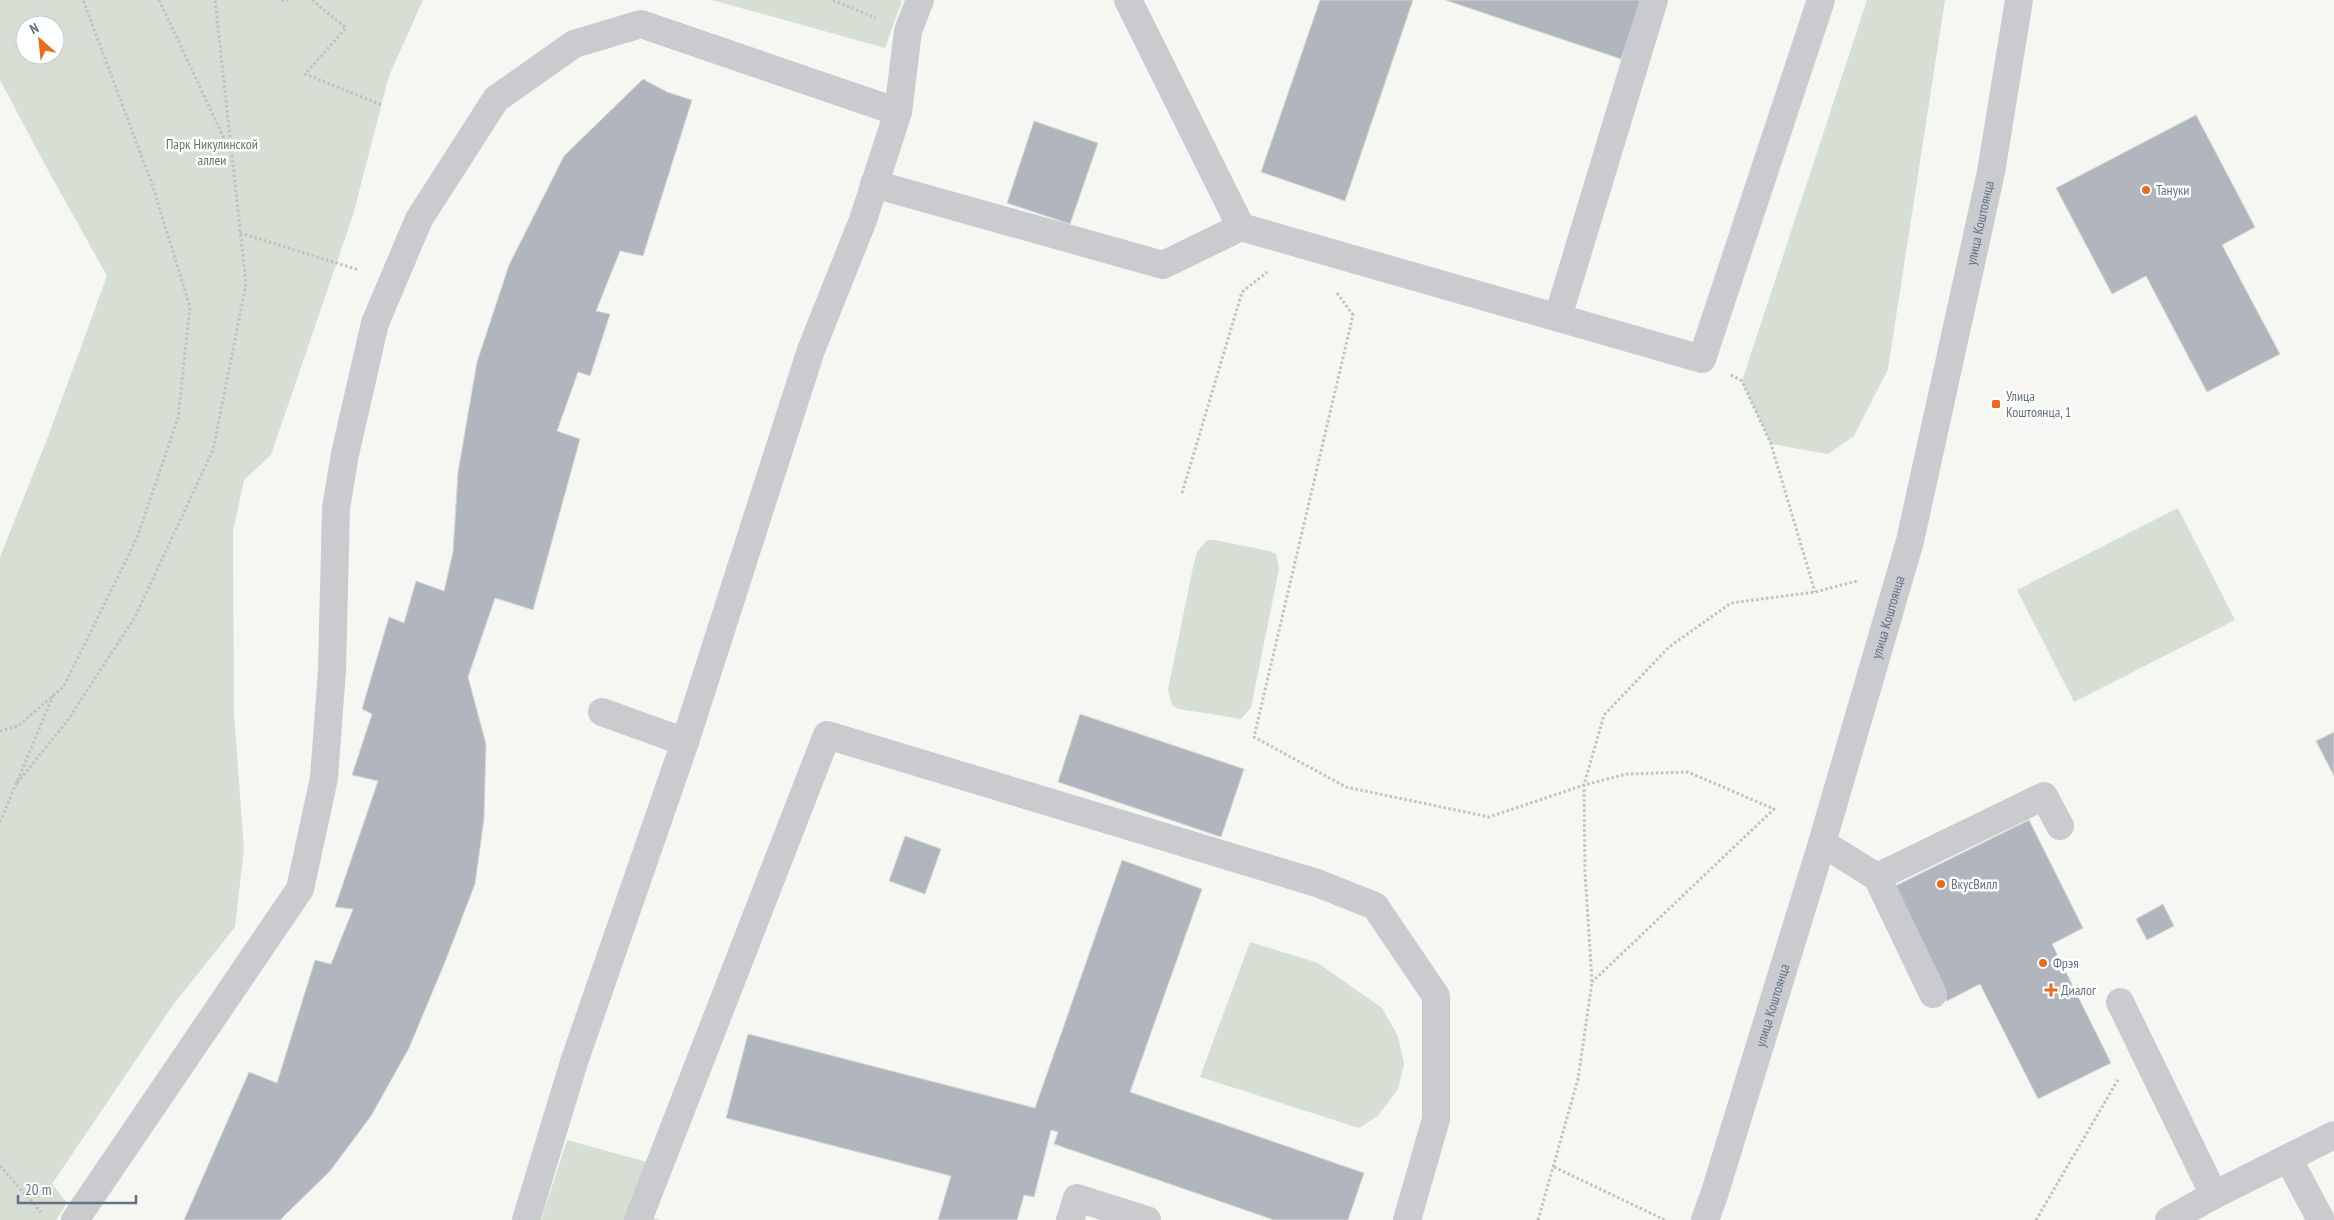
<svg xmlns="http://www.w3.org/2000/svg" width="2334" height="1220" font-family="'PT Sans Narrow',sans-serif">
<rect width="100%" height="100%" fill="#f6f7f3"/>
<!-- green -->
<path fill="#d7dfd4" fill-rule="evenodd" d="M0,0H423L389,76L353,215L271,455L244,480L233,531L234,713L244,849L235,927L173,1005L52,1184L67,1203L56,1220H0V557L49,434L107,276L44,163L0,80ZM25,25H55V55H25Z
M712,0H898L902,1L885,48Z
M1867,0H1945L1888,369L1854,436L1828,454L1771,444L1742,381Z
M2178,508L2235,620L2074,702L2017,590Z
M1207,540H1215L1269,551L1276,554L1279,569L1251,708L1241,719L1179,709L1172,705L1168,690L1193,567L1197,552Z
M1250,942L1318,963L1382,1008L1398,1036L1404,1064L1398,1089L1378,1116L1359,1128L1200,1077Z
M567,1140L658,1165L640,1214L661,1220H541Z"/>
<!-- building -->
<path fill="#b1b6be" stroke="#d8d8d6" d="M1320,0H1413L1345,201L1261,172Z
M1445,0H1641L1621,59Z
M643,79L667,92L692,100L643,256L620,251L596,311L610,314L590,376L578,372L557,431L580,439L533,610L495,598L468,677L486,744L484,819L475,884L445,962L409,1048L371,1116L330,1171L280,1220H184L249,1072L277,1083L315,960L331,964L353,909L335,907L378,781L352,775L372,714L362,709L389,617L404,623L416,581L444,591L453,552L458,472L477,362L509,265L564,156Z
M2196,115L2255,227L2222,245L2280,354L2207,392L2146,276L2112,294L2056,188Z
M1034,121L1098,143L1070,224L1007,203Z
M1080,714L1244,769L1221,837L1058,782Z
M2334,732V776L2316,741Z
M2029,820L2083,928L2052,944L2111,1063L2038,1099L1980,984L1947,1001L1891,888Z
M905,836L941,849L925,894L889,881Z
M1122,860L1202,889L1130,1092L1364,1173L1348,1220H1274L1054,1144L1058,1132L1051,1130L1034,1197L1024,1195L1017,1220H938L951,1176L726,1118L748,1034L1035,1108Z
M2163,904L2174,926L2147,940L2136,919Z"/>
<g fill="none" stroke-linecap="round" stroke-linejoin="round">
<!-- path -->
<path stroke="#c0c1c4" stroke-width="3" stroke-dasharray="2.5 2.5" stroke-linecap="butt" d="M159,0L230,151
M281,0H289
M312,0L346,28L305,74L382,105
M833,0L876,18
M240,233L359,270
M1337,293L1353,315L1254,737L1346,787L1489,817L1584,785L1627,774L1688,772L1774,809L1592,982
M1731,375L1742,381L1771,444L1815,592
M1182,493L1242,292L1267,272
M0,731L18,726L64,686L137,538L178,418L190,307L152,184L83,0
M17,783L68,720L135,617L213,450L246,284L215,0
M0,822L53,696
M0,1166L41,1212
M1554,1167L1665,1220
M1538,1220L1578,1079L1592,982L1585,872L1584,785L1604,715L1669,647L1731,603L1815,592L1857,581
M2036,1220L2119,1078"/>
<!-- minor -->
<g stroke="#c9cbcf" stroke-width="28">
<path d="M1128,0L1241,227L1702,359L1821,0"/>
<path d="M874,184L1163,265L1241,227"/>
<path d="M1558,317L1654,0"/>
<path d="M602,712L685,742"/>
<path d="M1822,843L1877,877L2044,796L2060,826"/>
<path d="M1877,877L1933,994"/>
<path d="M2120,1002L2214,1195L2169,1220"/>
<path d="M2288,1158L2321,1220"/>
<path d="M2214,1195L2334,1135"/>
<path d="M75,1220L300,889L324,778L332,670L336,508L345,454L375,323L419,219L496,99L574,44L641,24L898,112"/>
<path d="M526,1220L574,1062L685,742L811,350L863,220L898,112L908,31L920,0"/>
<path d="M638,1220L827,735L1317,883L1375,906L1436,996V1119L1407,1220"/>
<path d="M1070,1220L1077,1198L1147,1220"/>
<path id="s1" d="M1705,1220L1715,1192L1822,843L1910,541L1991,172L2019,0"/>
</g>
</g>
<!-- markers -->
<g fill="#ea6b20" stroke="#fff" stroke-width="2">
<circle cx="2146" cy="190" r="5"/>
<rect x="1991" y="399" width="10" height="10" rx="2.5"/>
<circle cx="1941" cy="884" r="5"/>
<circle cx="2043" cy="963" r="5"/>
<path d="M2048.5 982.5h5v5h5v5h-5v5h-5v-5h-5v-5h5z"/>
</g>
<g text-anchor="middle" stroke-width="5" stroke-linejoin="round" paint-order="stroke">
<!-- park labels -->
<g font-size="14" fill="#617860" stroke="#fff">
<text x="212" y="149">Парк Никулинской<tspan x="212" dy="16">аллеи</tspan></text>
</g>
<!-- poi labels -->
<g font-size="14" fill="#647286" stroke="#fff" text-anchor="start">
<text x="2156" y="195">Тануки</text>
<text x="2006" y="401">Улица<tspan x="2006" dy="16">Коштоянца, 1</tspan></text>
<text x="1951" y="889">ВкусВилл</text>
<text x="2053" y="968">Фрэя</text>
<text x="2061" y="995">Диалог</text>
</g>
<!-- street labels -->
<g font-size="14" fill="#647286" stroke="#fff">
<text dy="5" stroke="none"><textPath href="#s1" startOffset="1035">улица Коштоянца</textPath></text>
<text dy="5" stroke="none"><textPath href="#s1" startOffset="630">улица Коштоянца</textPath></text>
<text dy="5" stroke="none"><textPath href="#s1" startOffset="225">улица Коштоянца</textPath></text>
</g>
</g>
<!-- north arrow -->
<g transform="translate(40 40) rotate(333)"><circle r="24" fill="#ffffff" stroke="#c1c7cf"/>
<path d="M0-4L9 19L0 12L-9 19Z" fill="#ea6b20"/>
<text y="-8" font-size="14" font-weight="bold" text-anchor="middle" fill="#647286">N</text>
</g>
<!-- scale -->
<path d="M18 1195v8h118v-8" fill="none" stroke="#647286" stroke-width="2.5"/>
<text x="25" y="1195" font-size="15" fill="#647286" stroke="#ffffff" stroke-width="4" paint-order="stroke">20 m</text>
</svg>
